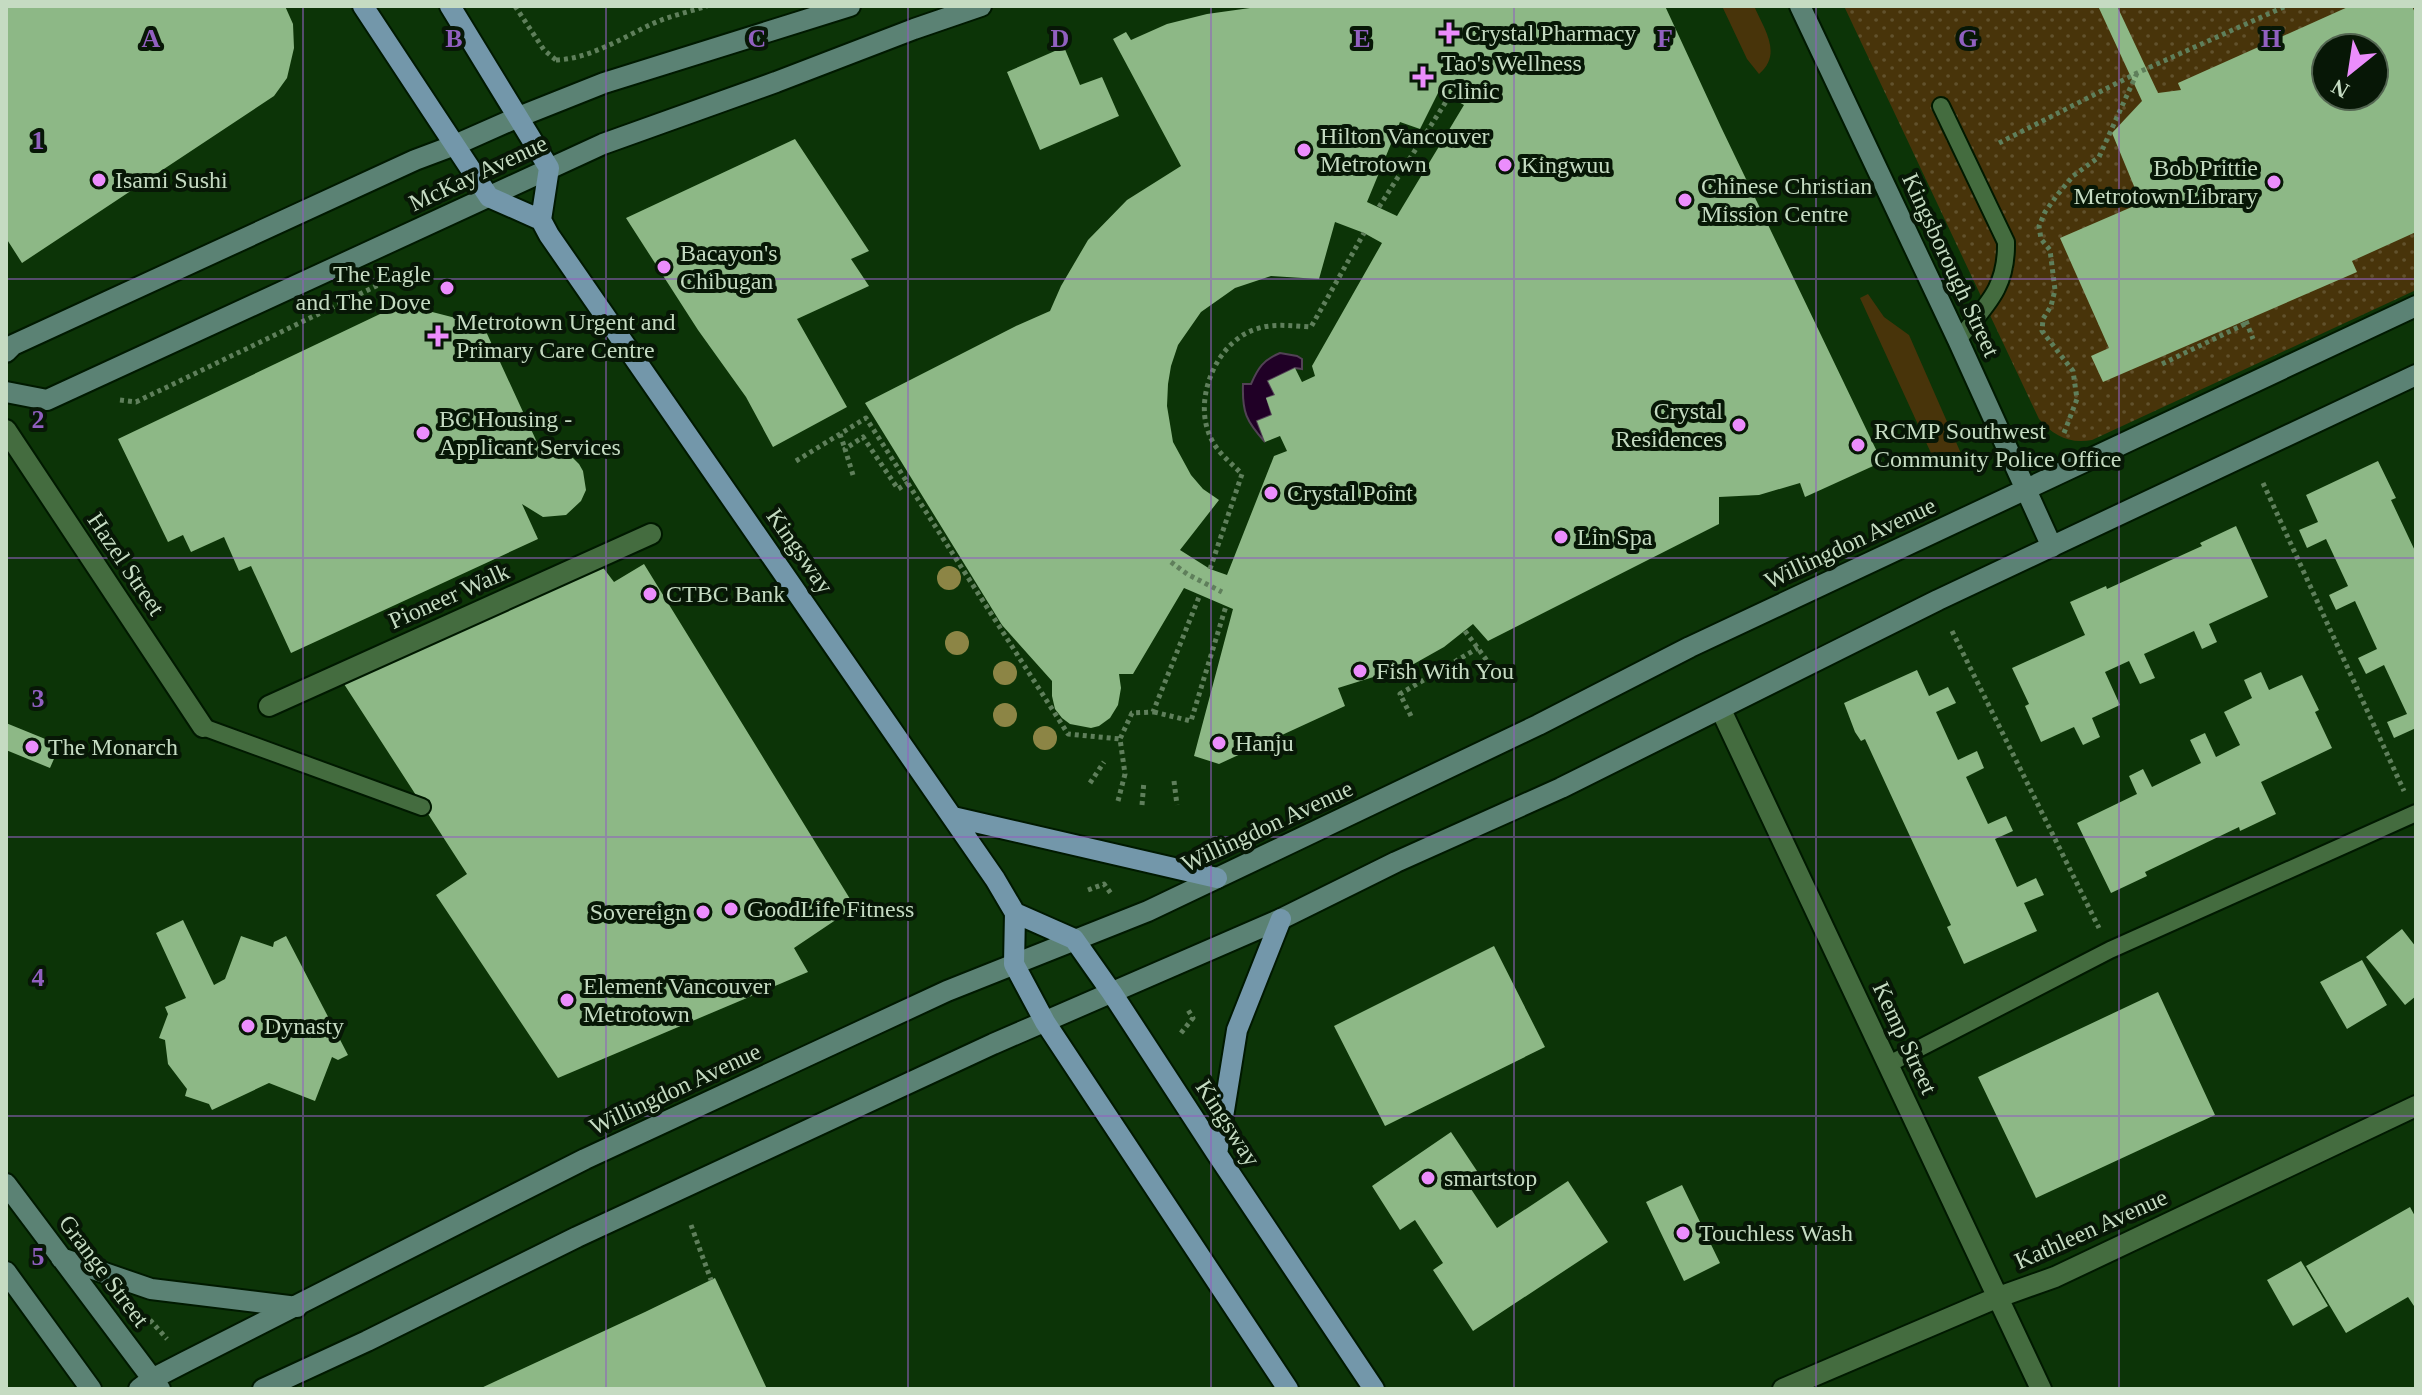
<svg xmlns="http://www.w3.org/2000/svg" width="2422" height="1395" font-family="'Times New Roman',serif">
<defs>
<pattern id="park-dots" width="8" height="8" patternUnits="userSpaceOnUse" patternTransform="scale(2)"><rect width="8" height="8" fill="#48340a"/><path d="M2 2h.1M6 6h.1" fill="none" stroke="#61512c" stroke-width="1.8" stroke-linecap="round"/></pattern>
</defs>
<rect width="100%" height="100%" fill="#0c3407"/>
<!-- grass -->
<path fill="#48340a" d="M1722,6H1754C1764,29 1783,54 1759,74L1747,59Z
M1868,294L1884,317L1909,335L1963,458L1936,464L1860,298Z"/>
<!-- park -->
<path fill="url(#park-dots)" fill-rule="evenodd" d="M1844,6H2416V290L2092,440C2069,444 2054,436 2039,419ZM2326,48H2374V96H2326Z"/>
<!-- water -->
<path fill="#200026" stroke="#524255" stroke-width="2" d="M1280,353L1297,356L1302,359V369L1295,368L1268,381L1275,395L1267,398L1272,415L1257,421L1265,442C1246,421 1242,412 1243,384H1251C1258,368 1263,360 1280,353Z"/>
<!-- building -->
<path fill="#8db886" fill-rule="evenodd" d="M6,6H285L293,24L294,48L287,78L274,96L22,263L6,238Z
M1288,6H1665L1721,127L1882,462L1805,497L1800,483L1759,495L1719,497V524L1488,641L1473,624L1444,647L1412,665L1338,688L1345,706L1219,764L1194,756L1233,609L1184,588L1133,674H1119L1121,688L1118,705L1110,718L1099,726L1091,728L1070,724L1062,718L1055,709L1052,696V681L1002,625L865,403L1016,326L1050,311L1061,286L1088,240L1127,200L1181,166L1113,39L1126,32L1131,40L1167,24L1207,14L1250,8H1288ZM1439,91L1464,105L1397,216L1367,202L1400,122L1420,129ZM1335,222L1364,233L1382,243L1312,366L1315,376L1302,382L1295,368L1268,381L1275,395L1266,398L1272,415L1257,421L1265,442L1280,436L1287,451L1274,456L1227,575L1210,569L1180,550L1219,500L1203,489L1191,475L1173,442L1167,406L1168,384L1171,366L1178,345L1201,312L1235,288L1271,276L1319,279Z
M2098,6H2117L2158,93L2181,90L2178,83L2350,6H2412L2416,15V232L2352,261L2357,272L2103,382L2091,356L2109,348L2060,238L2141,203L2112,133L2142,101ZM2326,48H2374V96H2326Z
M1064,47L1080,85L1102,77L1119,116L1040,150L1007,72Z
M795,139L869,251L851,259L869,286L797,319L847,407L773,447L746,397L698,330L626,218Z
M401,304L483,325L541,451L552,449L568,453L579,464L583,471L586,490L581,501L566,515L543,517L522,504L538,539L291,653L251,566L239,571L224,537L191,552L183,535L168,542L118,439Z
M2378,461L2396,498L2391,500L2416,553V728L2394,738L2387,722L2407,714L2384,665L2366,674L2358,658L2377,649L2355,601L2336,610L2329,595L2348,586L2326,539L2307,548L2299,530L2318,522L2306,495Z
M2236,526L2268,597L2209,624L2217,642L2202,649L2194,631L2144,654L2155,678L2140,684L2129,661L2105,672L2120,705L2092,718L2100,737L2083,745L2074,727L2041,742L2025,706L2029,704L2012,668L2085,635L2070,602L2106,586L2107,589L2202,546L2200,543Z
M598,561L614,582L644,564L855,907L794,948L808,972L558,1078L436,895L467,874L344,684Z
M1917,670L1929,696L1948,687L1956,703L1936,712L1958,760L1977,751L1984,768L1966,777L1988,824L2006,816L2013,831L1995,839L2017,887L2036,878L2044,895L2024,903L2037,931L1964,964L1947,927L1951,925L1865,739L1861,741L1855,732L1844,703Z
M2261,672L2269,690L2302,675L2319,710L2315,712L2332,748L2261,782L2276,814L2240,831L2239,827L2145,872L2147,876L2111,893L2077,823L2137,794L2129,776L2143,769L2152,787L2201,763L2190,740L2205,733L2216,757L2240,745L2224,712L2252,698L2244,680Z
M6,723L60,745L50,768L6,750Z
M183,920L214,985L225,979L241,936L273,947L274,942L286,936L348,1055L338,1060L332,1057L315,1101L269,1083L212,1110L209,1104L185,1096L187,1089L168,1064L165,1040L159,1038L168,1014L165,1007L186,998L156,933Z
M2402,929L2416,947V996L2405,1005L2366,957Z
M1494,946L1545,1047L1385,1126L1334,1026Z
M2362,960L2387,1005L2347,1029L2320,982Z
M2158,992L2215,1115L2036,1198L1978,1077Z
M1451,1132L1479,1174L1467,1183L1497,1228L1568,1181L1608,1242L1473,1331L1433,1270L1443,1263L1415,1220L1400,1230L1372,1186Z
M1682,1185L1720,1263L1684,1281L1646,1202Z
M2410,1207L2416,1218V1309L2408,1297L2346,1333L2306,1266Z
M2301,1261L2328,1306L2293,1326L2267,1280Z
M715,1278L767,1389H479L645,1312Z"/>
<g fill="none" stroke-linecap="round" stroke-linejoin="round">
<!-- lane casing -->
<g stroke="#001900" stroke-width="20">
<path id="lane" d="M1941,106L2006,242C2007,289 1986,305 1958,340
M203,727L422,807
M1889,1064L2110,950L2416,813"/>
</g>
<!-- street casing -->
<g stroke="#001900" stroke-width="24">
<path id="street" d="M6,430L203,727
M269,706L651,534
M1721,710L2041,1389
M1783,1389L1996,1298L2055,1277L2416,1106"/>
</g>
<!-- secondary casing -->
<g stroke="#001900" stroke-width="24">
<path id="secondary" d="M1800,6L1958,340L2052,547
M6,352L13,345L415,160L455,145L516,118L604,83L850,6
M6,392L47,400L603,144L776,82L914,29L981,6
M6,1184L160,1389
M61,1258L151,1289L297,1307
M6,1272L91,1389
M139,1389L152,1379L185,1362L585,1159L947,991L1148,911L1538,725L1690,647L2416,306
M263,1389L367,1341L577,1237L993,1044L1281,919L1396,862L1561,788L1938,600L2416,375"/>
</g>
<!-- primary casing -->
<g stroke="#001900" stroke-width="24">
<path id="primary" d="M363,6L489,197L541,220
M450,6L549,168L541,220L549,235L995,879L1015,913L1014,964L1045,1022L1288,1389
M953,817L1217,878
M1015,913L1074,939L1112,993L1217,1154L1374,1389
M1217,1154L1237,1030L1281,919"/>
</g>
<!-- path -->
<path stroke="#5f7f5b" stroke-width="5" stroke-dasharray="4 4" stroke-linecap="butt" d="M515,6L544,50L556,60
M556,60C589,59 622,38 652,24C669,16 689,12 707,6
M1999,143L2137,73L2286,6
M1379,207L1449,97
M2246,321L2253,339
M2162,364L2247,323
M120,400L136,402L395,277L399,271
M2064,433L2077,399L2073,371L2042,331L2043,319L2051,306L2055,290L2050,250L2041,239L2039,226L2045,212L2058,194L2073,176L2099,157L2137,73
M840,434L845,449
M796,461L866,418L1068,734L1120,739
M853,475L845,449L863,437L898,489L908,483
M2263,483L2404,791
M1171,562L1187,574L1222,592
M1210,569L1242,474C1229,461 1214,450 1208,431C1195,394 1218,341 1256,329C1274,323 1292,326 1311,327L1364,233
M1465,631L1491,666L1498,678
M1952,631L2099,928
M1154,712L1191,721L1226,606
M1411,716L1400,694L1478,648
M1174,781L1177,805
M1090,783L1104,762
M1118,801L1125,774L1120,739L1132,713L1153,712L1199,597
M1142,805L1144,781
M1088,890L1104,884L1112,895
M1181,1033L1193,1018L1188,1010
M691,1225L711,1280
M150,1320L167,1339"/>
<!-- lane -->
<use href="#lane" stroke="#446c3f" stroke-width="16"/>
<!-- street -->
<use href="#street" stroke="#446c3f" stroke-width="20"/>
<!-- secondary -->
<use href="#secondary" stroke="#5b8274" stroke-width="20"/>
<!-- primary -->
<use href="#primary" stroke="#7397aa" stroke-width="20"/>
</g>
<!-- trees -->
<g fill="#8c8545">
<circle cx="949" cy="578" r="12"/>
<circle cx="957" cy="643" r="12"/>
<circle cx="1005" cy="673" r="12"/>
<circle cx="1005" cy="715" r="12"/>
<circle cx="1045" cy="738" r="12"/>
</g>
<!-- grid -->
<path fill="none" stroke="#9160c0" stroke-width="2" stroke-opacity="0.55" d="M303,6V1389M606,6V1389M908,6V1389M1211,6V1389M1514,6V1389M1816,6V1389M2119,6V1389M6,279H2416M6,558H2416M6,837H2416M6,1116H2416"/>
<!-- markers -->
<g fill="#eb8dfc" stroke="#071706" stroke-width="3">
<path d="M1445 21h8v8h8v8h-8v8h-8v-8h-8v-8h8z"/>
<path d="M1419 65h8v8h8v8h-8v8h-8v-8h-8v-8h8z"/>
<circle cx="1304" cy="150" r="8"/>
<circle cx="1505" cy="165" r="8"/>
<circle cx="99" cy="180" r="8"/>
<circle cx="2274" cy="182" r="8"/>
<circle cx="1685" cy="200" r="8"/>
<circle cx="664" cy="267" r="8"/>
<circle cx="447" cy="288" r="8"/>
<path d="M434 324h8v8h8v8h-8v8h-8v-8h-8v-8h8z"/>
<circle cx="1739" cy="425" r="8"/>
<circle cx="423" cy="433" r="8"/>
<circle cx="1858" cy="445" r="8"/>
<circle cx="1271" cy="493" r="8"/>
<circle cx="1561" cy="537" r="8"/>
<circle cx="650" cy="594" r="8"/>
<circle cx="1360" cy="671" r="8"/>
<circle cx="1219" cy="743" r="8"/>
<circle cx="32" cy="747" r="8"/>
<circle cx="731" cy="909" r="8"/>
<circle cx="703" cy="912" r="8"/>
<circle cx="567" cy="1000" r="8"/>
<circle cx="248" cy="1026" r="8"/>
<circle cx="1428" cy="1178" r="8"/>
<circle cx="1683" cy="1233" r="8"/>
</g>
<g text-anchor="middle" stroke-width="8" stroke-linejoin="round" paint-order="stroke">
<!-- poi labels -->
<g font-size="24" fill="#c5dbc2" stroke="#071706" text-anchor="start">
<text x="1465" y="41">Crystal Pharmacy</text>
<text x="1441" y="71">Tao's Wellness<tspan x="1441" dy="28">Clinic</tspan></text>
<text x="1320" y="144">Hilton Vancouver<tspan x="1320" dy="28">Metrotown</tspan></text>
<text x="1521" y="173">Kingwuu</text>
<text x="2258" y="176" text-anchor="end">Bob Prittie<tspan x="2258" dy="28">Metrotown Library</tspan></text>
<text x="115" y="188">Isami Sushi</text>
<text x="1701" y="194">Chinese Christian<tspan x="1701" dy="28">Mission Centre</tspan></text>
<text x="680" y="261">Bacayon's<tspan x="680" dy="28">Chibugan</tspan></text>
<text x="431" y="282" text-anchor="end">The Eagle<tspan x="431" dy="28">and The Dove</tspan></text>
<text x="456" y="330">Metrotown Urgent and<tspan x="456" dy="28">Primary Care Centre</tspan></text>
<text x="1723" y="419" text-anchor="end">Crystal<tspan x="1723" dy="28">Residences</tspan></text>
<text x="439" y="427">BC Housing -<tspan x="439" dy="28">Applicant Services</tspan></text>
<text x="1874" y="439">RCMP Southwest<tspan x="1874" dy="28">Community Police Office</tspan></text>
<text x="1287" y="501">Crystal Point</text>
<text x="1577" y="545">Lin Spa</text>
<text x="666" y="602">CTBC Bank</text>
<text x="1376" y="679">Fish With You</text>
<text x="1235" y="751">Hanju</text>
<text x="48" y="755">The Monarch</text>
<text x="747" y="917">GoodLife Fitness</text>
<text x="687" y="920" text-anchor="end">Sovereign</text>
<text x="583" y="994">Element Vancouver<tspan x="583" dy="28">Metrotown</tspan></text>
<text x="264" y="1034">Dynasty</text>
<text x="1444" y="1186">smartstop</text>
<text x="1699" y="1241">Touchless Wash</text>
</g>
<!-- street labels -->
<g font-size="24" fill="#c5dbc2" stroke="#071706">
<text transform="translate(478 173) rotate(-25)" y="8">McKay Avenue</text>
<text transform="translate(1951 265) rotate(65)" y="8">Kingsborough Street</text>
<text transform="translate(1850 543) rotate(-25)" y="8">Willingdon Avenue</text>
<text transform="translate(800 551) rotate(55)" y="8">Kingsway</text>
<text transform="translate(126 564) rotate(56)" y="8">Hazel Street</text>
<text transform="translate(449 596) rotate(-24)" y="8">Pioneer Walk</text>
<text transform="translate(1267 826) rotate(-25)" y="8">Willingdon Avenue</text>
<text transform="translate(1905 1038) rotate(65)" y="8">Kemp Street</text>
<text transform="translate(675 1089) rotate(-25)" y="8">Willingdon Avenue</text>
<text transform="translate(1228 1123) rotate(57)" y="8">Kingsway</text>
<text transform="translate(2091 1229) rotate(-24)" y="8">Kathleen Avenue</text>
<text transform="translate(104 1271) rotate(53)" y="8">Grange Street</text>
</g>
</g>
<g font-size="26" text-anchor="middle" font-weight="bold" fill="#9160c0" stroke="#071706" stroke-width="8" stroke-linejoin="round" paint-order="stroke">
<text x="151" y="47">A</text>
<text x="454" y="47">B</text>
<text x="757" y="47">C</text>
<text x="1060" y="47">D</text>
<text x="1362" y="47">E</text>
<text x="1665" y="47">F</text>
<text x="1968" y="47">G</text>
<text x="2271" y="47">H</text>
<text x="38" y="149">1</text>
<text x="38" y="428">2</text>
<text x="38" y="707">3</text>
<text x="38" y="986">4</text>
<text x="38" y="1265">5</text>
</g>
<!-- border -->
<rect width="2422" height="1395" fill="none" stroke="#c5dbc2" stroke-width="16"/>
<!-- north arrow -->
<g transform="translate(2350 72) rotate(210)"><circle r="38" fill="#071706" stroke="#536551" stroke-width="2"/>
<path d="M0-6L14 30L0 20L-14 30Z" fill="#eb8dfc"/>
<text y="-12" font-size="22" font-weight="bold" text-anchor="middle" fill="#c5dbc2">N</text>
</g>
</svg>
